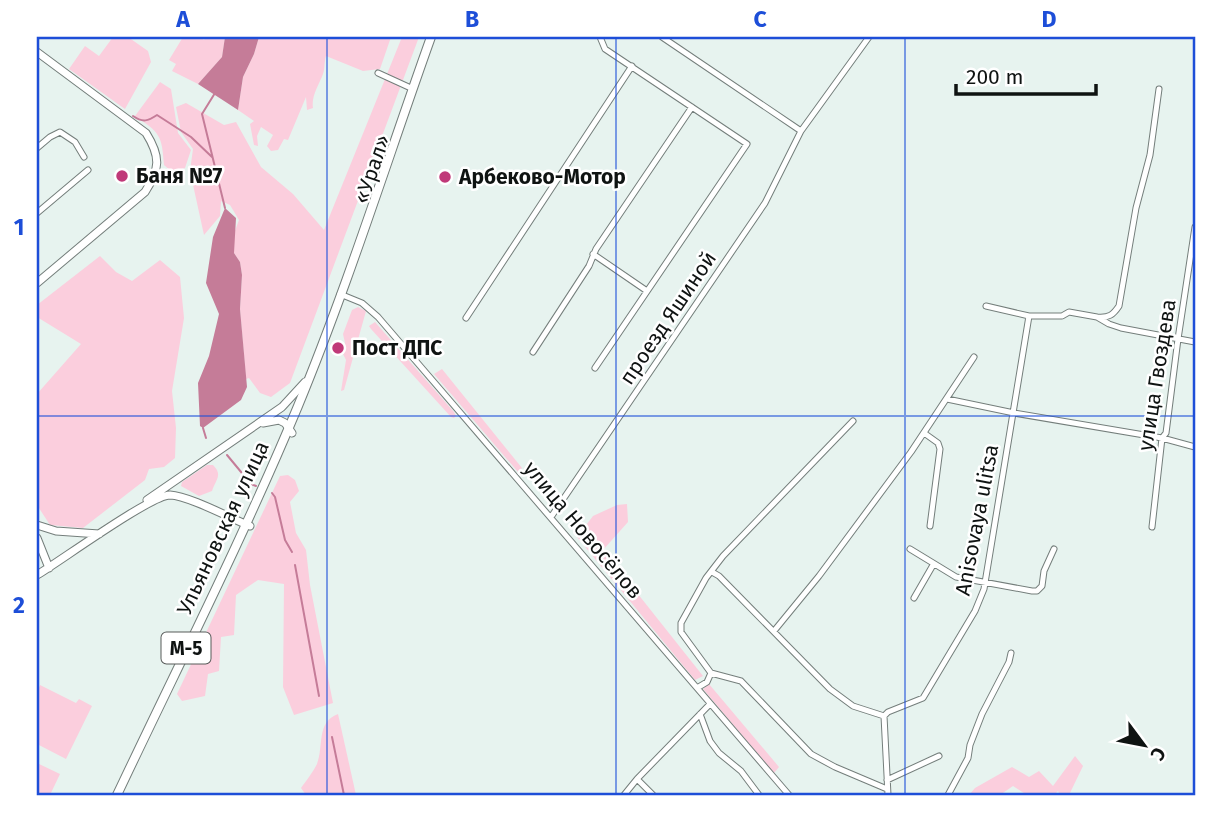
<svg xmlns="http://www.w3.org/2000/svg" width="1232" height="832" font-family="'Fira Sans',sans-serif">
<rect width="100%" height="100%" fill="#e7f3ef"/>
<!-- green -->
<path fill="#fbcedd" d="M113,37H128L148,51L151,62L125,109L69,69L85,46L99,56Z
M183,37H200L204,40L206,37H225L222,57L198,84L172,71L176,64L169,60Z
M259,37H391L380,69L363,71L326,56C324,62 325,69 323,74C319,85 311,96 313,108L307,110L306,97L288,140L284,139L278,150L271,151L267,146L273,135L261,127L257,136L258,146L254,145L250,124L254,121L238,110L243,77L254,54Z
M402,37H419L290,383L271,397L260,393L249,378L246,379L240,309L242,275L240,262L234,253L233,236L239,220L230,205L221,201L220,216L204,235L190,171L193,149L181,132L176,107L186,103L224,125L236,122L261,167L293,194L324,230Z
M160,82L171,89L178,133L191,150L185,168L172,172L164,165C162,135 160,133 135,116Z
M100,256L116,272L132,281L160,260L180,277L184,318L172,391L176,428L175,458L164,467L149,469L145,480L83,528L50,525L37,505V394L81,344L37,317V305Z
M358,307L366,311L344,390L341,391L346,360L343,354L345,343L343,334L352,310Z
M375,322L454,412L456,416L454,418L451,417L371,329L369,326Z
M442,369L522,468L518,472L434,374Z
M207,465H213C223,475 216,479 212,491L199,496L181,486L182,482Z
M288,475L295,480L299,491L290,502L296,533L306,550L310,585L333,703L294,715L283,687L284,584L258,580L236,595L234,635L221,637L219,671L208,674L205,696L182,701L177,694L280,476Z
M627,504L628,522L603,550L703,676L695,680L577,537L593,516L617,505Z
M709,684L779,767L774,773L703,689Z
M40,685L76,703L79,699L92,706L66,759L37,744V693Z
M338,714L356,795H306L301,788C306,781 313,772 317,764C324,746 316,722 338,714Z
M1075,756L1083,766L1069,795H1060L1058,791L1054,795H1024V793L1013,786L1000,795H969L975,788L1012,767L1029,777L1039,771L1053,786Z
M37,763L60,774L50,795H37Z"/>
<!-- water -->
<path fill="#c57c98" d="M225,37H259L254,54L243,77L238,110L198,84L222,57Z
M225,208L236,218L234,253L240,262L242,275L240,309L247,387L241,400L203,428L200,426L198,383L209,356L219,314L206,283L213,237Z"/>
<g fill="none" stroke-linecap="round" stroke-linejoin="round">
<!-- stream -->
<path stroke="#c57c98" stroke-width="2" d="M215,93L202,114L225,208
M133,116C143,123 148,121 157,115L191,137L212,157
M203,428L206,438
M227,455L251,484L256,486
M272,493L275,497L285,540L292,552
M295,565L319,696
M332,737L344,795"/>
<!-- minor casing -->
<g stroke="#747e7b" stroke-width="7">
<path id="minor" d="M662,37L801,131
M378,73L413,89
M37,148L50,137L60,132L75,142L84,157
M37,213L88,170
M593,254L647,291
M340,294L362,303L378,317L789,795
M986,306L1029,316H1062L1069,312L1097,317L1109,324L1121,328L1195,342
M1097,317C1109,318 1113,315 1119,306L1136,208L1150,155L1159,89
M466,318L632,66
M533,352L589,266L596,249L692,107
M595,368L747,144L605,49L600,37
M947,399L1014,413L1162,438L1195,447
M853,421L723,556L706,578L681,623V632L711,673L741,681L811,754L835,767L887,789
M924,433L938,443L940,449L930,526
M551,517L765,203L801,131L869,37
M1152,527L1162,438L1166,433L1178,339L1195,227
M910,549L956,577L1032,591H1037L1042,586L1044,571L1054,549
M712,572L719,576L830,689L853,706L884,716L888,712L923,698L975,611L984,589L1029,316
M914,598L933,565
M774,631L819,576L911,452L974,357
M697,688L707,682L711,673
M700,714L710,741L719,753L741,771L759,795
M884,716L888,795
M637,779L653,795
M887,780L939,756
M624,795L637,779L710,704
M948,795L968,758L970,745L982,714L1009,662L1011,653"/>
</g>
<!-- major casing -->
<g stroke="#747e7b" stroke-width="9">
<path id="major" d="M37,52L146,133C161,157 160,169 145,192L37,283
M263,423L279,420L285,423L292,433
M147,500L282,407L305,382
M37,525L56,531L99,534
M37,538L49,568
M37,575C59,562 151,495 170,495C189,496 230,518 250,526"/>
</g>
<!-- highway casing -->
<g stroke="#747e7b" stroke-width="10">
<path id="highway" d="M117,795C178,666 243,538 298,406C348,285 387,160 431,37"/>
</g>
<!-- minor -->
<use href="#minor" stroke="#fff" stroke-width="5"/>
<!-- major -->
<use href="#major" stroke="#fff" stroke-width="7"/>
<!-- highway -->
<use href="#highway" stroke="#fff" stroke-width="8"/>
</g>
<!-- grid -->
<path fill="none" stroke="#1d4ed8" stroke-width="2" stroke-opacity="0.55" d="M327,37V795M616,37V795M905,37V795M37,416H1195"/>
<!-- markers -->
<g fill="#c03979" stroke="#fff" stroke-width="2.5">
<circle cx="122" cy="176" r="7"/>
<circle cx="445" cy="177" r="7"/>
<circle cx="338" cy="348" r="7"/>
</g>
<g text-anchor="middle" stroke-width="5" stroke-linejoin="round" paint-order="stroke">
<!-- shield labels -->
<rect fill="#fff" stroke="#575a59" stroke-width="2" x="161.5" y="632.5" width="49" height="31" rx="5"/>
<g font-size="19" font-weight="bold" fill="#0f1312">
<text x="186" y="655">М-5</text>
</g>
<!-- street labels -->
<g font-size="21" fill="#0f1312" stroke="#fff">
<text transform="translate(372 169) rotate(-71)" y="7">«Урал»</text>
<text transform="translate(668 318) rotate(-56)" y="7">проезд Яшиной</text>
<text transform="translate(1157 375) rotate(-81)" y="7">улица Гвоздева</text>
<text transform="translate(977 520) rotate(-79)" y="7">Anisovaya ulitsa</text>
<text transform="translate(223 528) rotate(-65)" y="7">Ульяновская улица</text>
<text transform="translate(583 530) rotate(50)" y="7">улица Новосёлов</text>
</g>
<!-- poi labels -->
<g font-size="21" font-weight="bold" fill="#0f1312" stroke="#fff" text-anchor="start">
<text x="136" y="183">Баня №7</text>
<text x="459" y="184">Арбеково-Мотор</text>
<text x="352" y="355">Пост ДПС</text>
</g>
</g>
<!-- border -->
<rect width="1232" height="832" fill="none" stroke="#ffffff" stroke-width="77"/>
<!-- north arrow -->
<g transform="translate(1144 745) rotate(122)" stroke="#ffffff" stroke-width="5" paint-order="stroke">
<path d="M0-5L12 26L0 18L-12 26Z" fill="#0f1312"/>
<text y="-10" font-size="19" font-weight="bold" text-anchor="middle" fill="#0f1312">С</text>
</g>
<!-- scale -->
<path d="M956 84v10h140v-10" fill="none" stroke="#0f1312" stroke-width="3.5"/>
<text x="966" y="84" font-size="21" fill="#0f1312" stroke="#ffffff" stroke-width="5" paint-order="stroke">200 m</text>
<rect x="38" y="38" width="1156" height="756" fill="none" stroke="#1d4ed8" stroke-width="2.5"/>
<g font-size="23" text-anchor="middle" font-weight="bold" fill="#1d4ed8">
<text x="183" y="27">A</text>
<text x="472" y="27">B</text>
<text x="760" y="27">C</text>
<text x="1049" y="27">D</text>
<text x="19" y="235">1</text>
<text x="19" y="613">2</text>
</g>
</svg>
